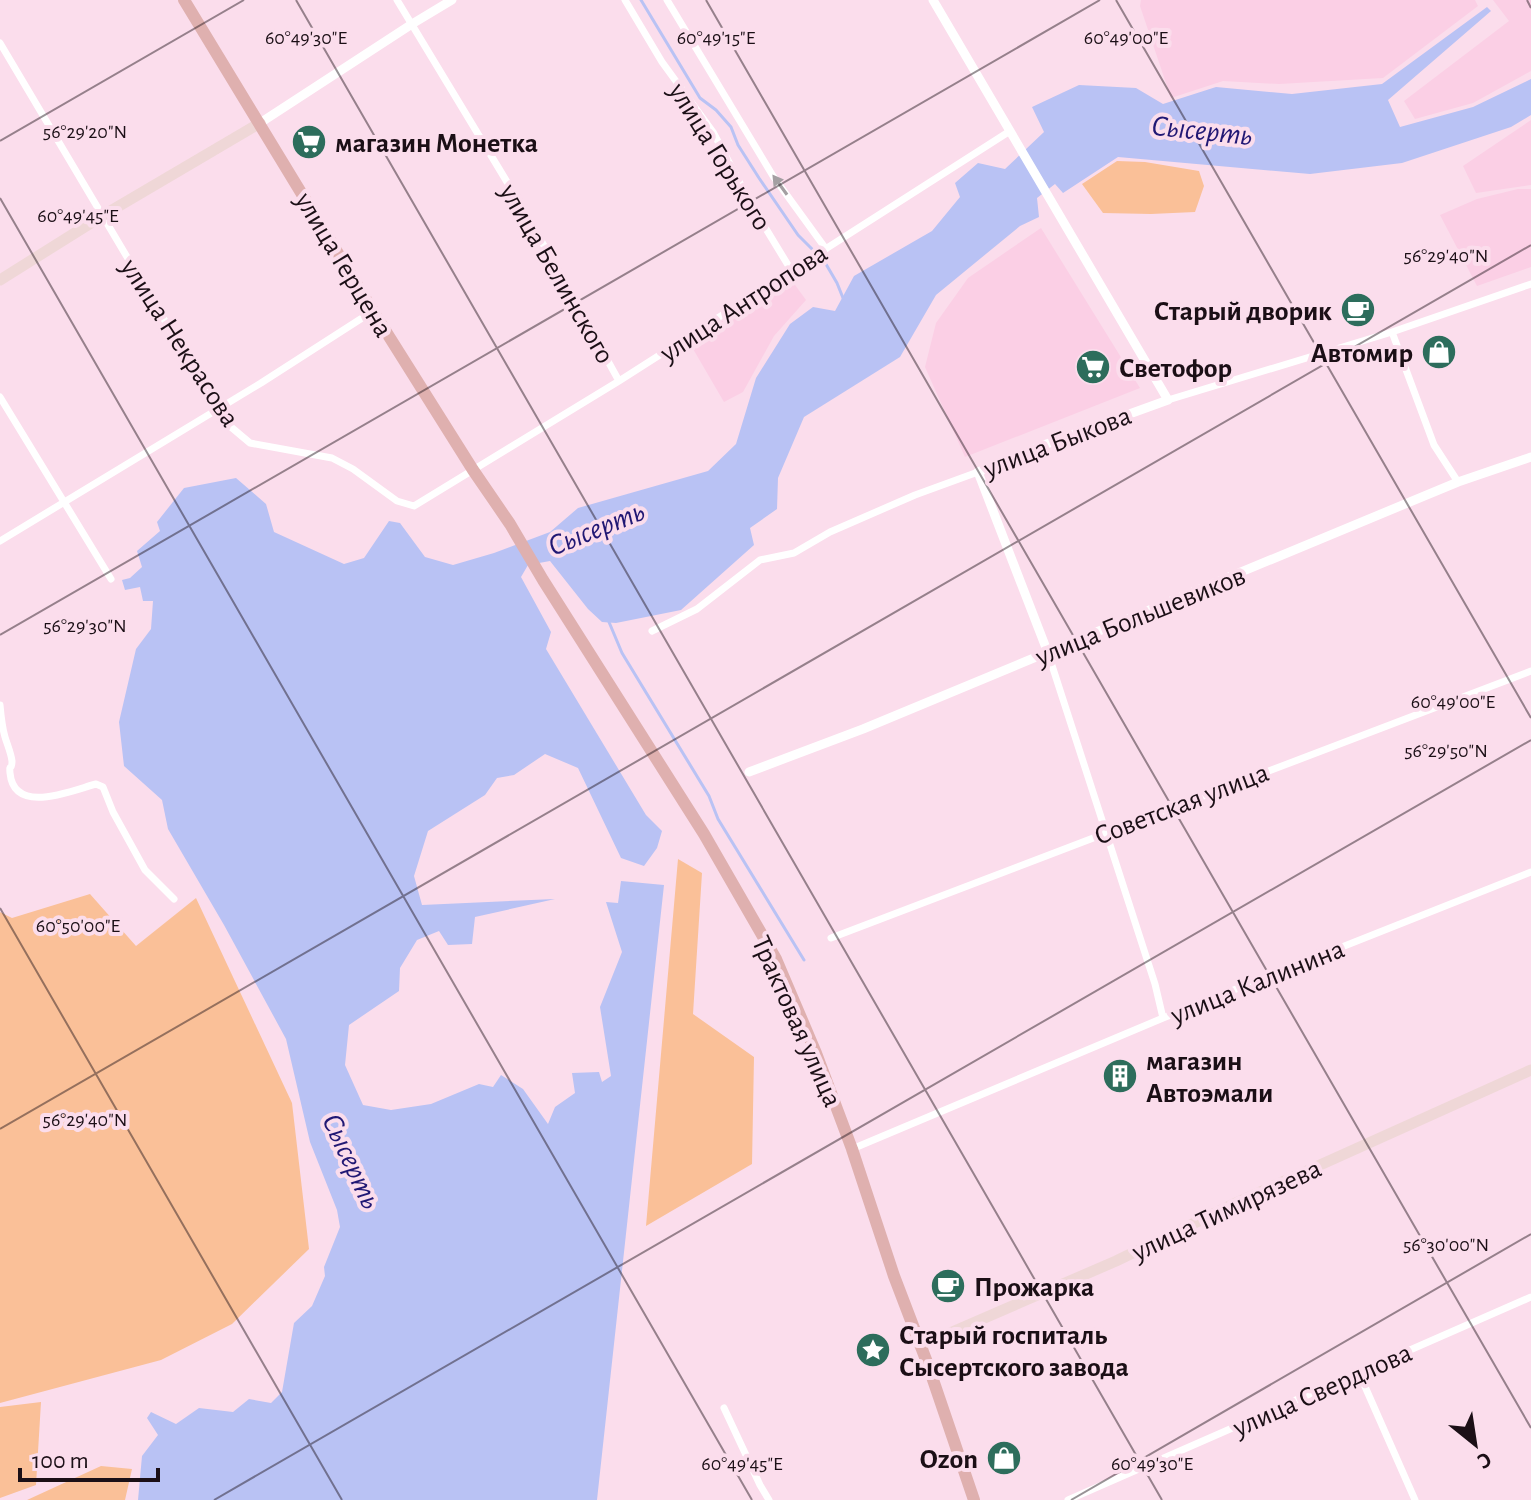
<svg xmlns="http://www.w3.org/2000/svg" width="1531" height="1500" font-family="'Alegreya Sans',sans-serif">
<rect width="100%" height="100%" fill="#fbddec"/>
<!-- built -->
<path fill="#fbcfe5" d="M1141,0H1475L1478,6L1383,78L1279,84L1223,81L1171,98L1140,6Z
M1493,0H1531V71L1473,103L1415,119L1404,101L1509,21Z
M1531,120V185L1476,193L1463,166Z
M1518,189H1531V267L1477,286L1440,215L1477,199Z
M1041,228L1140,388L965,457L925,367L936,323L968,278Z
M790,278L806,300L774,336L743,392L724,402L689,342Z"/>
<!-- green -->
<path fill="#fac098" d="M1117,161L1145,162L1199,171L1204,186L1195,212L1151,214L1103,213L1082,184Z
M678,859L702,873L693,1014L754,1057L752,1164L646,1226Z
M90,894L136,946L196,898L292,1103L309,1249L232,1324L161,1360L0,1403V912L12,918Z
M41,1402L36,1485L0,1498V1407Z
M101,1466L132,1469L125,1500H27Z"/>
<!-- water -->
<path fill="#b9c2f4" d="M1487,7L1491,11L1388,100L1400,127L1473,107L1531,79V115L1511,127L1402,163L1310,174L1118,157L1063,193L1055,184L1037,198L1039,217L1020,226L936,295L900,357L804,417L778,478L777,509L750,528L754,545L681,610L616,623L602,622L588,609L550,561L528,565L521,577L551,632L546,649L646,815L662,831L657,848L644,866L621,858L578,768L545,754L514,775L497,778L485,795L428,831L414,876L422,905L555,899L475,917L472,944L448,945L439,931L417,940L400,968L399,991L349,1025L345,1065L363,1105L391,1110L431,1104L479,1084L493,1087L501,1075L523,1089L548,1124L555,1107L575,1093L572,1073L599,1072L602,1082L611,1076L600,1007L622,952L606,902L618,903L621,881L664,885L597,1500H138L142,1456L158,1435L147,1418L151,1412L176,1424L199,1408L233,1412L249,1399L271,1403L282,1392L294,1323L312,1306L325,1276L324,1267L340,1227L337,1210L310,1142L286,1039L224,925L168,829L162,800L124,766L119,722L136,649L151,629L153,601H143L140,587L125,590L122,580L130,578L142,567L137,551L160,531L157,522L184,488L236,478L266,504L274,532L344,564L364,558L389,521L400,523L425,557L453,565L494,553L550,532L578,508L708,471L736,444L756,378L790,324L813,307L835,311L854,276L932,231L960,197L955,183L978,163L1005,169L1044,132L1032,107L1079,85L1136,88L1163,104L1216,87L1292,94L1382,84Z"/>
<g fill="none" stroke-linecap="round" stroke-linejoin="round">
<!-- stream -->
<path stroke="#b9c2f4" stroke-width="3" d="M641,0L700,98L716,110L731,127L738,145L759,178L798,235L812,249
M823,259L837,283L843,298
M609,622L622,653L709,796L718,819L804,960"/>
<!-- minor -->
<path stroke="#fff" stroke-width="7" d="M397,0L527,215L619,381
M625,0L662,62L713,132L751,204L791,270
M667,0L773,176L826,249
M0,43L225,422L250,443L332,458L353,469L397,501L414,506L619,381L1010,131
M1392,332L1434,445L1458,482
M0,397L111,579
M1168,400L1392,332L1531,284
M0,541L261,383L373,311
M652,631L697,609L760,560L794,553L830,532L915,495L978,472
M1048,653L1155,984L1163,1018
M0,705C1,716 2,727 5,737C7,744 11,753 12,761C12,772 9,762 10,773C14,816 73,790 96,784L103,787L113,812L145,870L174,899
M831,938L1531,671
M852,1149L1163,1018L1531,872
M1359,1373L1415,1500
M724,1408L760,1485L769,1500
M1068,1500L1531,1297"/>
<!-- tertiary -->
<path stroke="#fff" stroke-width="9" d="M933,0L1168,400L1030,450L978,472L1048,653
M260,123L412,24L452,0
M749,772L863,729L1458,482L1531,457"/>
<!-- secondary -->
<path stroke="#efd7d7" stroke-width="11" d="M0,280L102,216L260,123
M920,1346L1116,1261L1238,1202L1531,1070"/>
<!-- primary -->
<path stroke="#dfb0af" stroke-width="12" d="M184,0L373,311L473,470L510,524L543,580L704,834L776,959L816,1053L852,1149L894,1276L928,1365L974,1500"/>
</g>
<!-- one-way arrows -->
<defs><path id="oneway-solid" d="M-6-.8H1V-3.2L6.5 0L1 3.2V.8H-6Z" transform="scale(2)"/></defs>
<use fill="#a49fa2" href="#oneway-solid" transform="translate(780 185) rotate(-126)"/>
<!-- ticks -->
<path fill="none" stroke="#1b0f16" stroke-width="2" stroke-opacity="0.45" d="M296,0L1162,1500M706,0L1531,1428M1116,0L1531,718M1527,0L1531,8M0,141L244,0M0,198L752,1500M0,635L1100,0M0,908L342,1500M0,1129L1531,245M214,1500L1531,740M1071,1500L1531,1234"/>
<!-- icons -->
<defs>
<g id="supermarket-disc" transform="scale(1.8)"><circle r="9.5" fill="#2d6d5c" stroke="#fbddec"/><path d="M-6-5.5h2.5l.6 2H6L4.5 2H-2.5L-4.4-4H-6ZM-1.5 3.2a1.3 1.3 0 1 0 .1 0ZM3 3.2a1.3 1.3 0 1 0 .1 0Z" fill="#fff"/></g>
<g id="cafe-disc" transform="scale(1.8)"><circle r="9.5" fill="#2d6d5c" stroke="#fbddec"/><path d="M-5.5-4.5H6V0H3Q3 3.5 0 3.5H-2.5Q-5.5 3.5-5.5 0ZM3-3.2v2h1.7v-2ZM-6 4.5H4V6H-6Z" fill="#fff"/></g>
<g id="shop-disc" transform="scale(1.8)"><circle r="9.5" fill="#2d6d5c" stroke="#fbddec"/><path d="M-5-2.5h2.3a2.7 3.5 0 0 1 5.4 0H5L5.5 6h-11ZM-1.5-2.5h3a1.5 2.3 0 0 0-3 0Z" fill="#fff"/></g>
<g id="building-disc" transform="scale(1.8)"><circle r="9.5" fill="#2d6d5c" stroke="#fbddec"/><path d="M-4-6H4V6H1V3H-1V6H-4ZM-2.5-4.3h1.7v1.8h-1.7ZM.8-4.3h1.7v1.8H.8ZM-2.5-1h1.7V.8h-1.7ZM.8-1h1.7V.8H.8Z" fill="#fff"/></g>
<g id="sight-disc" transform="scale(1.8)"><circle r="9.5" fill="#2d6d5c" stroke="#fbddec"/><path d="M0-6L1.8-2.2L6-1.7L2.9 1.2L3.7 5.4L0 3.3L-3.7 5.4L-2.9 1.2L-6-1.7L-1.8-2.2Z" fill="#fff"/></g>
</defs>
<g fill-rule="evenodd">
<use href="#supermarket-disc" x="309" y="142"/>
<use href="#cafe-disc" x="1358" y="310"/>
<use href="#shop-disc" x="1439" y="352"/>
<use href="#supermarket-disc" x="1093" y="367"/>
<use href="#building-disc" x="1120" y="1076"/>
<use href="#cafe-disc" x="948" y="1286"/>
<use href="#sight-disc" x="873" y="1350"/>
<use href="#shop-disc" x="1004" y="1458"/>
</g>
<g text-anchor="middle" stroke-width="8" stroke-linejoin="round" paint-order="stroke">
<!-- poi labels -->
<g font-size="28" font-weight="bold" fill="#1b0f16" stroke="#fbddec" text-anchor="start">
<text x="335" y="152">магазин Монетка</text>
<text x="1332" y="320" text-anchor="end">Старый дворик</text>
<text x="1413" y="362" text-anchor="end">Автомир</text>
<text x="1119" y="377">Светофор</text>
<text x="1146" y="1070">магазин<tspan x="1146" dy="32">Автоэмали</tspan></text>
<text x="974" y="1296">Прожарка</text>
<text x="899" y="1344">Старый госпиталь<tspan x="899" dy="32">Сысертского завода</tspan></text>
<text x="978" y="1468" text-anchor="end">Ozon</text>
</g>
<!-- street labels -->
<g font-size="28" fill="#1b0f16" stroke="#fbddec">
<text transform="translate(721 156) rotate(58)" y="10">улица Горького</text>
<text transform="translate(345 264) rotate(59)" y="10">улица Герцена</text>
<text transform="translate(558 273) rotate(60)" y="10">улица Белинского</text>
<text transform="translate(743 302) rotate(-33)" y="10">улица Антропова</text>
<text transform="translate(181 342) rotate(57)" y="10">улица Некрасова</text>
<text transform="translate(1057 441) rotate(-21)" y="10">улица Быкова</text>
<text transform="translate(1140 615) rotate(-22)" y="10">улица Большевиков</text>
<text transform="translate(1181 803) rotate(-21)" y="10">Советская улица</text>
<text transform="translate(1257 981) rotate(-22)" y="10">улица Калинина</text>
<text transform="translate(798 1021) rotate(66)" y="10">Трактовая улица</text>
<text transform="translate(1226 1209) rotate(-25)" y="10">улица Тимирязева</text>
<text transform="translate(1322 1389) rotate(-24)" y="10">улица Свердлова</text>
</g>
<!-- water labels -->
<g font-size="30" font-style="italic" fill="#211874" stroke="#fbddec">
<text transform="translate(1202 130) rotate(6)" y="10">Сысерть</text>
<text transform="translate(596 528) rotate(-22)" y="10">Сысерть</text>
<text transform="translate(352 1161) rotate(65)" y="10">Сысерть</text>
</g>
</g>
<g font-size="20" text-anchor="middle" fill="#1b0f16" stroke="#fbddec" stroke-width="8" stroke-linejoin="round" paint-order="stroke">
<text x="1126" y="44">60°49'00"E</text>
<text x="306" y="44">60°49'30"E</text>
<text x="716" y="44">60°49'15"E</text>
<text x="85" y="138">56°29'20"N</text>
<text x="78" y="222">60°49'45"E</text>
<text x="1446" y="262">56°29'40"N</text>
<text x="85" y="632">56°29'30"N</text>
<text x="1453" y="708">60°49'00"E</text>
<text x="1446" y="757">56°29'50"N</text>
<text x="78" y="932">60°50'00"E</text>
<text x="85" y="1126">56°29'40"N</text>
<text x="1446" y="1251">56°30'00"N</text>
<text x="742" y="1470">60°49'45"E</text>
<text x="1152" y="1470">60°49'30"E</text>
</g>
<!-- north arrow -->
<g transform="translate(1475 1444) rotate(150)" stroke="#fbddec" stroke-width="6" paint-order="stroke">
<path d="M0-6L14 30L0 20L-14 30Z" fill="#1b0f16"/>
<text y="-12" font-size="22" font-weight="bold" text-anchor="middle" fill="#1b0f16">С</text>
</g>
<!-- scale -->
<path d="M20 1468v12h138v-12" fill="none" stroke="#1b0f16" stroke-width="4"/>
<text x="32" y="1468" font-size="24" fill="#1b0f16" stroke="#fbddec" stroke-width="6" paint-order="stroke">100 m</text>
</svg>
